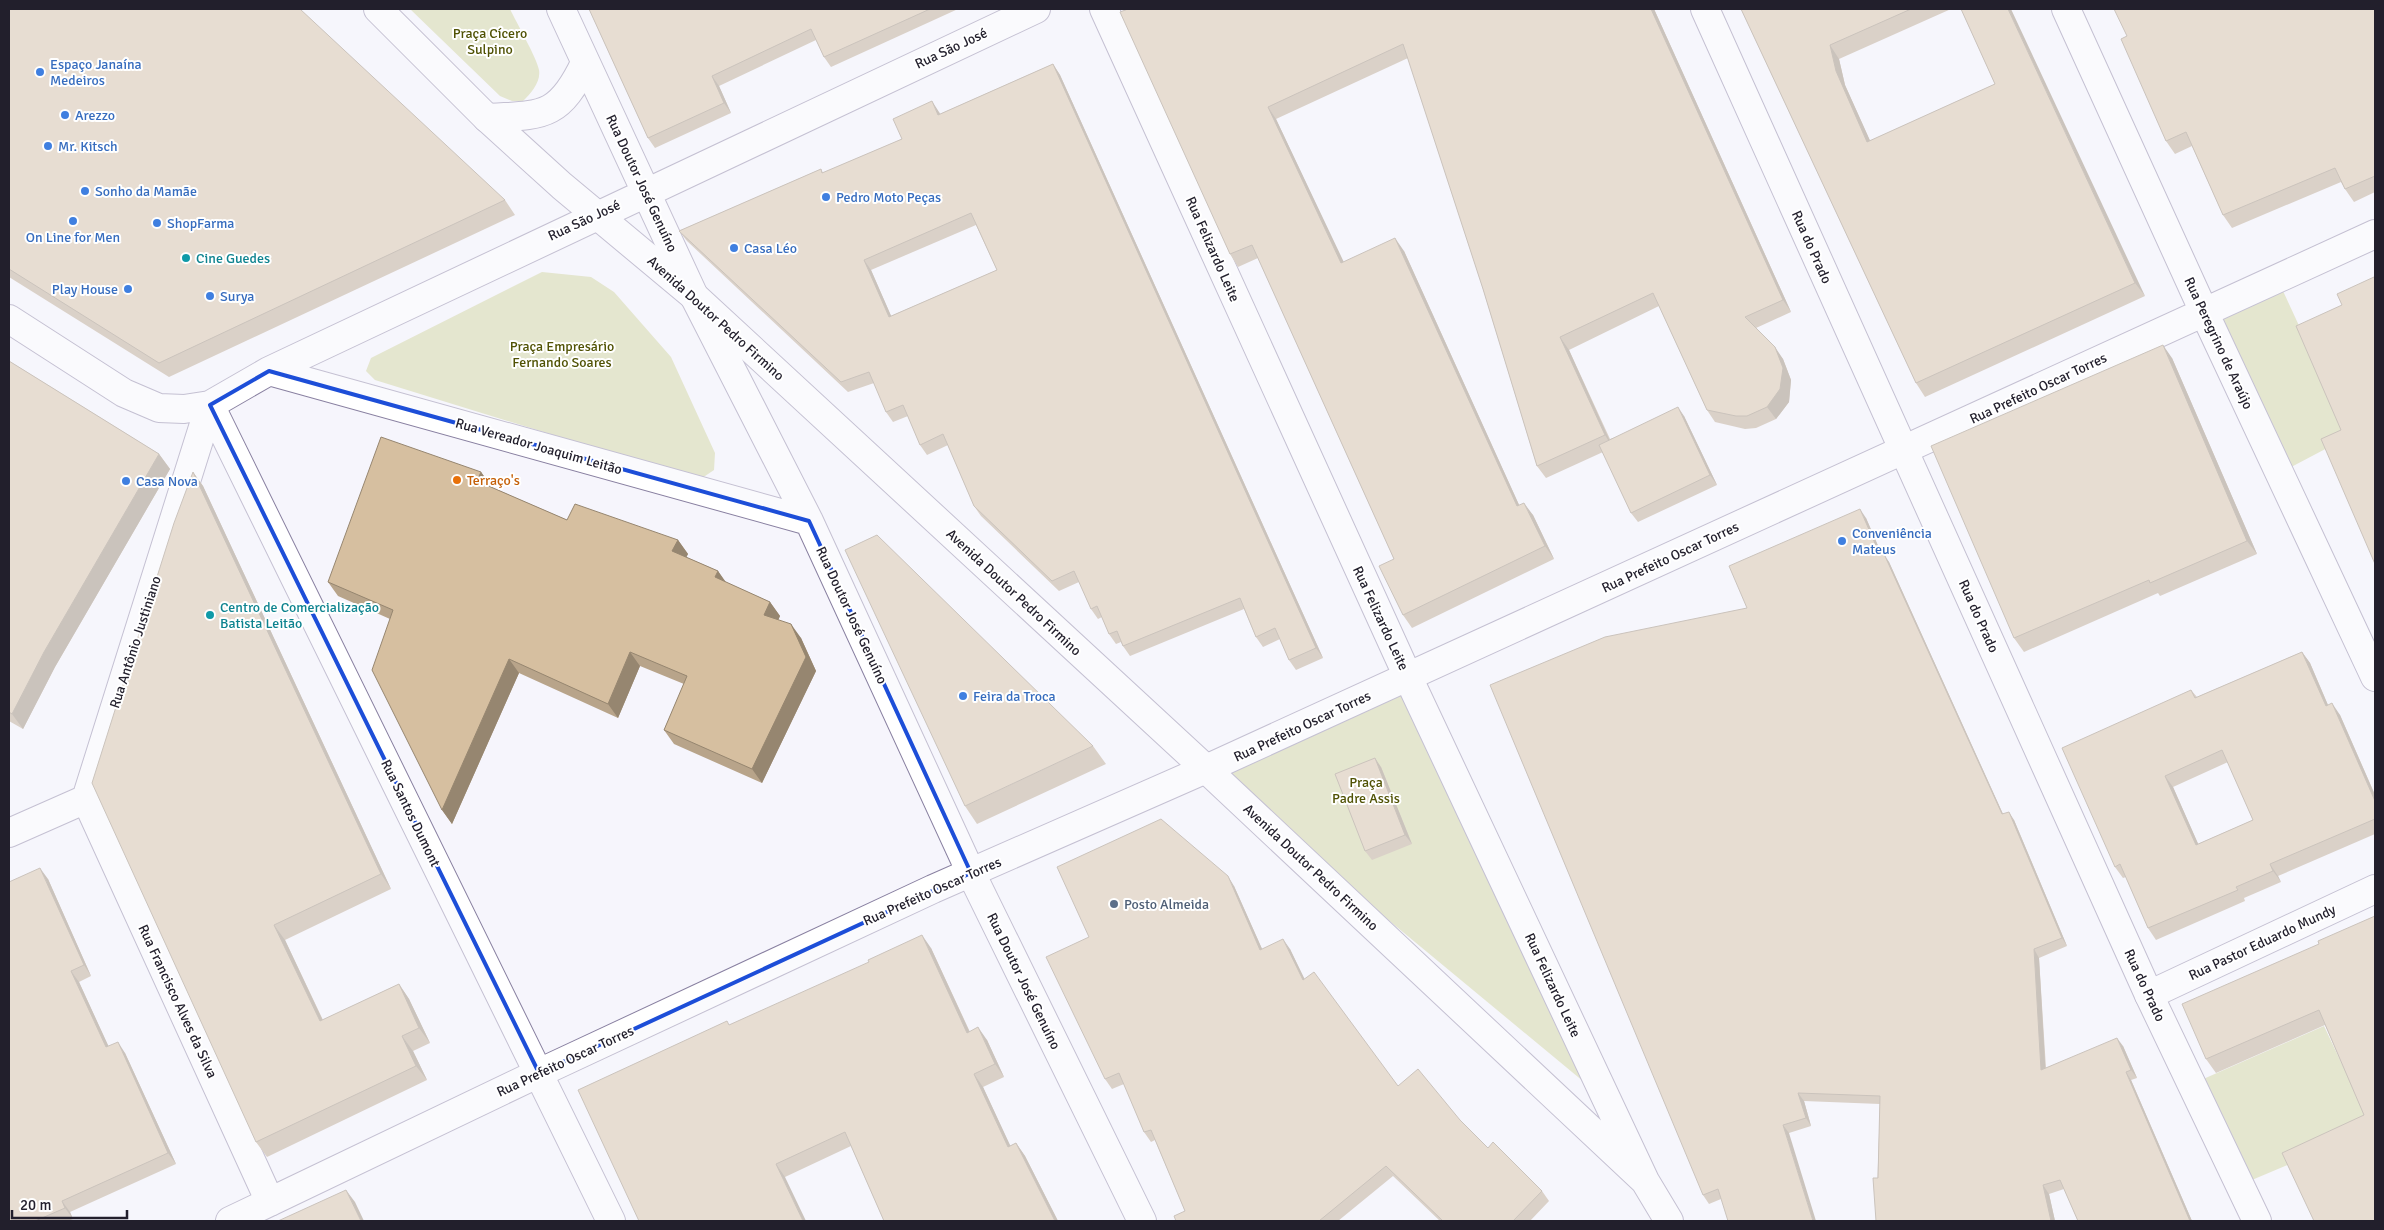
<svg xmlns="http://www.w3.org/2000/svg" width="2384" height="1230" font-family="Signika,sans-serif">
<rect width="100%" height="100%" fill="#f6f5fc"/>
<!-- green -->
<path fill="#ced299" d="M410,9H510C516,22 537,58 539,70C541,82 531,93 523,101H512L500,96Z
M542,272L591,277L614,292L671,357L715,453L714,470L699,480L375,380L366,371L371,358Z
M2277,278L2350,436L2280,473L2204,312Z
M1408,677L1607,1101L1206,769Z
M2324,1026L2349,1079L2375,1128L2240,1185L2192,1084Z"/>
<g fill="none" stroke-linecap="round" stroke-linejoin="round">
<!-- minor casing -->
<g stroke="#8980a1" stroke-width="30">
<path id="minor" d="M561,9L694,296L809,521L971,873L1142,1221
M2066,9L2204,312L2375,677
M487,118C543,115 559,118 585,63
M9,319L124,393L159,408L184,409L210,405L269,371L1036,9
M269,371L809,521
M210,405L611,1221
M86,799L270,1202
M86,799L210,405
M9,833L86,799
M2149,995L2375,889
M230,1221L539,1073L933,889L1206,769L2375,234"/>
</g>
<!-- major casing -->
<g stroke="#8980a1" stroke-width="30">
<path id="major" d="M378,9L487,118L562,186L694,296L1206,769L1645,1181
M1104,9L1408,677L1645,1181L1669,1221
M1705,9L2149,995L2257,1221"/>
</g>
<!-- minor -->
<use href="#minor" stroke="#fff" stroke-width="28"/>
<!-- major -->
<use href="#major" stroke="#fff" stroke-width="28"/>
</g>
<!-- wall -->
<path fill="#b8a48a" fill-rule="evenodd" d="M9,9L505,200L515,215L169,377L9,277Z
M589,9H958L831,67L824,57L816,40L719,86L731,113L655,148L648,138Z
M1128,9H1654L1791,312L1756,328L1783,359L1791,380L1789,402L1776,419L1756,428L1745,429L1715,422L1707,410L1659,306L1569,350L1610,439L1684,416L1717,485L1638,522L1631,513L1603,452L1546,478L1537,466L1483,289L1408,58L1276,119L1343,262L1404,251L1519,505L1533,515L1554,559L1412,628L1403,615L1394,559L1258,258L1238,267L1230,254Z
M1741,9H1951L1839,59L1845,85L1870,141L1995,84L1961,9L2145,296L1925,397L1916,383Z
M2375,9V192L2354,202L2345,189L2341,182L2232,228L2223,215L2192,146L2175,154L2166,141L2127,36Z
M1053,64L1060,75L1323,658L1296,670L1289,660L1280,639L1263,647L1256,637L1244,609L1130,656L1123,646L1121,642L1116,644L1109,634L1102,617L1098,619L1091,609L1079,582L1059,591L981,516L974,506L948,445L927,455L920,445L908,416L893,422L886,412L874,383L848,392L687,241L679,231L821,169L823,173L902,139L939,112L940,114ZM976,225L997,270L891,316L871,270Z
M2172,358L2257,554L2160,596L2158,593L2024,652L2014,638Z
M9,361L159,454L170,469L55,667L23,729L9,721Z
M193,472L203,486L391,889L285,940L323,1020L399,984L409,999L430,1043L413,1051L427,1080L267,1157L256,1142Z
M481,472L491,486V487L567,520L678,540L688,554L686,557L718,571L725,582L770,602L780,616L778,620L801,638L816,671L762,783L674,744L664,730L684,684L640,666L618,718L519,673L452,824L442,810L390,619L338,596L328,582Z
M1866,518L1882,555L1889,562L2003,814L2014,820L2067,946L2039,958L2046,1068L2123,1046L2137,1078L2131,1080L2192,1221H2078L2064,1189L2049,1194L2055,1221H1876L1880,1104L1804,1101L1811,1126L1789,1133L1721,1199L1709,1204L1703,1195L1747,608Z
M2302,652L2310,663L2328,705L2340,715L2375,795V834L2278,876L2281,882L2244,898L2245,901L2156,940L2148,928L2126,877L2123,878L2115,867L2191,690L2197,697ZM2228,762L2253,820L2198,844L2173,787Z
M1093,746L1106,764L977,824L965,806Z
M1381,767L1412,844L1372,860L1365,851Z
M48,879L91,976L79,982L108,1046L125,1053L176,1164L70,1212L73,1219L68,1221H9Z
M1234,886L1262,949H1290L1304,979L1398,1086L1460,1120L1488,1148L1542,1191L1549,1201L1530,1221H1440L1393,1176L1338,1221H1176L1185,1211L1155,1140L1151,1142L1144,1132L1124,1084L1112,1089L1105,1079Z
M2375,916L2364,1115L2325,1025L2216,1073L2206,1059L2319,944Z
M931,948L970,1032L987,1040L1004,1077L983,1087L1010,1146L1016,1143L1025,1156L1058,1221H883H884L851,1146L785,1177L639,1221L729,1025Z"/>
<!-- shaded-wall -->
<path fill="#968670" d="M1651,9H1654L1791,312L1783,300Z
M2008,9H2011L2145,296L2135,283Z
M1830,45L1839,59L1845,85L1877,156L1867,142L1836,71Z
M1053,64L1060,75L1323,658L1316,648Z
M712,76L719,86L731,113L724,103Z
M932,101L939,112L945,125L938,115Z
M1268,107L1276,119L1350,275L1341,263Z
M1395,238L1404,251L1525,518L1517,506Z
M864,260L871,270L896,327L889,317Z
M1560,337L1569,350L1613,448L1605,435Z
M2163,345L2172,358L2257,554L2247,541Z
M1775,347L1783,359L1791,380L1789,402L1776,419L1767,407Z
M1678,407L1684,416L1717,485L1710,475Z
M159,454L170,469L55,667L23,729L12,714L44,652Z
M193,472L203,486L391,889L381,874Z
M481,472L491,486L487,495L477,481Z
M1524,503L1533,515L1554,559L1545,546Z
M1860,509L1866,518L1886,564L1880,555Z
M678,540L688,554L682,566L672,551Z
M1884,554L1889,562L2007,823L2002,814Z
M718,571L728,585L715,577Z
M770,602L780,616L774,630L764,615Z
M791,624L801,638L816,671L762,783L752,769Z
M630,652L640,666L618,718L608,704Z
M2302,652L2310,663L2333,717L2326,706Z
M509,659L519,673L452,824L442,810Z
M2332,703L2340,715L2375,795V801Z
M1375,758L1381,767L1412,844L1405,835Z
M2165,776L2173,787L2204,857L2196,845Z
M2009,812L2014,820L2067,946L2062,938Z
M2270,864L2278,876L2281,882L2273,871Z
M40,868L48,879L91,976L84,965Z
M1228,876L1234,886L1267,960L1260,950Z
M274,925L285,940L330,1036L320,1021Z
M922,935L931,948L976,1046L967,1033Z
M1283,939L1290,949L1310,990L1303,980Z
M2034,949L2039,958L2046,1079L2041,1070Z
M71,971L79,982L114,1058L106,1047Z
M399,984L409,999L430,1043L419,1028Z
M978,1027L987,1040L1004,1077L995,1064Z
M402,1036L413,1051L427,1080L416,1066Z
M2117,1038L2123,1046L2137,1078L2131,1070Z
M118,1042L125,1053L176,1164L168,1153Z
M2126,1072L2131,1080L2192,1221H2190Z
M974,1074L983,1087L1017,1160L1008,1147Z
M1798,1093L1804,1101L1811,1126L1806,1118Z
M1783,1125L1789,1133L1816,1221H1813Z
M1016,1143L1025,1156L1058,1221H1055Z
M776,1164L785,1177L806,1221H803Z
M2043,1185L2049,1194L2055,1221H2051Z
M346,1190L355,1202L364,1221H361Z
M62,1201L70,1212L73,1219L65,1208Z"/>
<!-- building -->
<path fill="#d6bfa0" stroke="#968670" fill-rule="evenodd" d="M9,9H300L505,200L159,363L9,269Z
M589,9H930L824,57L811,29L712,76L724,103L648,138Z
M1128,9H1651L1783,300L1745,317L1775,347L1783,368L1780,389L1767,407L1747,416H1736L1707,410L1653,293L1560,337L1605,435L1537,466L1483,289L1403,44L1268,107L1341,263L1395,238L1517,506L1524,503L1545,546L1403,615L1379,566L1394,559L1252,245L1230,254L1120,12Z
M1741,9H1911L1830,45L1836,71L1867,142L1995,84L1961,9H2008L2135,283L1916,383Z
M2114,9H2375V176L2345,189L2335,168L2223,215L2186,132L2166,141L2121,39L2127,36Z
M1053,64L1316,648L1289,660L1275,628L1256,637L1240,598L1123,646L1117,631L1109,634L1097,606L1091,609L1074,571L1052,581L974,506L943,434L920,445L903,405L886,412L869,372L841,382L679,231L821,169L822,173L902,139L893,119L932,101L938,115ZM971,213L997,270L889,317L864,260Z
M2374,277L2375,281V564L2321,439L2341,430L2296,326L2342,305L2337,294Z
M2163,345L2247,541L2150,583L2149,580L2014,638L1931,446Z
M9,361L159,454L44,652L12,714L9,712Z
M1678,407L1710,475L1631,513L1599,445Z
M381,437L481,472L477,481L567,520L575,504L678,540L672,551L718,571L715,577L770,602L764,615L791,624L806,657L752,769L664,730L687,676L630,652L608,704L509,659L442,810L372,670L393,610L328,582Z
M193,472L381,874L274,925L320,1021L399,984L419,1028L402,1036L416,1066L256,1142L92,783L174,523Z
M1860,509L1880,555L1884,554L2002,814L2009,812L2062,938L2034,949L2041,1070L2117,1038L2131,1070L2126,1072L2190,1221H2078L2060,1180L2043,1185L2051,1221H1876L1873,1178H1878L1880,1096L1798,1093L1806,1118L1783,1125L1813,1221H1728L1718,1189L1703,1195L1490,685L1605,637L1747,608L1729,566Z
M877,535L1093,746L965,806L845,550Z
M2302,652L2326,706L2332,703L2375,801V819L2270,864L2273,871L2236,887L2238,890L2148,928L2120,864L2115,867L2062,748L2191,690L2195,698ZM2222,750L2253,820L2196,845L2165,776Z
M1375,758L1405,835L1365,851L1335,774Z
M1161,819L1228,876L1260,950L1283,939L1303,980L1314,972L1398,1086L1418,1069L1460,1120L1488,1148L1493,1142L1542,1191L1513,1221H1443L1386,1166L1319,1221H1176L1174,1216L1185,1211L1151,1130L1144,1132L1119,1073L1105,1079L1046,957L1089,937L1057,867Z
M40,868L84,965L71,971L106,1047L118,1042L168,1153L62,1201L65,1208L35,1221H9V882Z
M2375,916V1221H2314L2282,1153L2364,1115L2319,1010L2206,1059L2182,1004L2319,944L2318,941Z
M922,935L967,1033L978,1027L995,1064L974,1074L1008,1147L1016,1143L1055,1221H883H884L845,1132L776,1164L803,1221H639L578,1090L727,1021L729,1025L869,962L868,960Z
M346,1190L361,1221H278Z"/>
<!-- marked area -->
<path d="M0 0H2384V1230H0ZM269,371L809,521L971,873L539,1073L210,405Z" fill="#f6f5fc" fill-opacity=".55" fill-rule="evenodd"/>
<path fill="none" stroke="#1d4ed8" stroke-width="4" stroke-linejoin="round" d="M269,371L809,521L971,873L539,1073L210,405Z"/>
<!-- markers -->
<g fill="#3f7fe0" stroke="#fff" stroke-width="2">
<circle cx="40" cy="72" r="5"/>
<circle cx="65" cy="115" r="5"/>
<circle cx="48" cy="146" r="5"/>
<circle cx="85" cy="191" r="5"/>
<circle cx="826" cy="197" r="5"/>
<circle cx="73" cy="221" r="5"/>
<circle cx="157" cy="223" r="5"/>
<circle cx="734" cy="248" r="5"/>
<circle cx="128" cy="289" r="5"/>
<circle cx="210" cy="296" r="5"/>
<circle cx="126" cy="481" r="5"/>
<circle cx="1842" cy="541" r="5"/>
<circle cx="963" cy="696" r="5"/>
</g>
<g fill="#0f9aa8" stroke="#fff" stroke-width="2">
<circle cx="186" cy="258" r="5"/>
<circle cx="210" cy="615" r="5"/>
</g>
<circle fill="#e8710a" stroke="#fff" stroke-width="2" cx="457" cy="480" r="5"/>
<circle fill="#5c6f8a" stroke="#fff" stroke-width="2" cx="1114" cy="904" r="5"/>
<g text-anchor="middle" stroke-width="4" stroke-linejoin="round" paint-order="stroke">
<!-- park labels -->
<g font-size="14" fill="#505204" stroke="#fff">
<text x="490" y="38">Praça Cícero<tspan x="490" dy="16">Sulpino</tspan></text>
<text x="562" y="351">Praça Empresário<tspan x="562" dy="16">Fernando Soares</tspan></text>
<text x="1366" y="787">Praça<tspan x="1366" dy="16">Padre Assis</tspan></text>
</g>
<!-- street labels -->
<g font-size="14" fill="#221f2c" stroke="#fff">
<text transform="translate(951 48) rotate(-25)" y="5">Rua São José</text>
<text transform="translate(642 183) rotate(65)" y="5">Rua Doutor José Genuíno</text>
<text transform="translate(584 220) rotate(-25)" y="5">Rua São José</text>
<text transform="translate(1812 247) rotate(66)" y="5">Rua do Prado</text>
<text transform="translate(1213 249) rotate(66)" y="5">Rua Felizardo Leite</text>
<text transform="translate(716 318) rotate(42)" y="5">Avenida Doutor Pedro Firmino</text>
<text transform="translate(2219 343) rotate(65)" y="5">Rua Peregrino de Araújo</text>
<text transform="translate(2038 388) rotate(-25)" y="5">Rua Prefeito Oscar Torres</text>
<text transform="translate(539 446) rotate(16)" y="5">Rua Vereador Joaquim Leitão</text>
<text transform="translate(1670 557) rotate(-25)" y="5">Rua Prefeito Oscar Torres</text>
<text transform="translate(1014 592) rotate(43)" y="5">Avenida Doutor Pedro Firmino</text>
<text transform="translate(852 615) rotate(65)" y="5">Rua Doutor José Genuíno</text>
<text transform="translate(1979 616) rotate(66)" y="5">Rua do Prado</text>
<text transform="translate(1381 618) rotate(65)" y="5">Rua Felizardo Leite</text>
<text transform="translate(135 642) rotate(-72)" y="5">Rua Antônio Justiniano</text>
<text transform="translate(1302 726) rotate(-25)" y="5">Rua Prefeito Oscar Torres</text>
<text transform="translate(411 813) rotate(64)" y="5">Rua Santos Dumont</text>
<text transform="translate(1311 867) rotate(43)" y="5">Avenida Doutor Pedro Firmino</text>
<text transform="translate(932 891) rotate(-24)" y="5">Rua Prefeito Oscar Torres</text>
<text transform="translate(2262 942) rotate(-25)" y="5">Rua Pastor Eduardo Mundy</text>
<text transform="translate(1024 981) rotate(64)" y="5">Rua Doutor José Genuíno</text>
<text transform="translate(1553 985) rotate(65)" y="5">Rua Felizardo Leite</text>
<text transform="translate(2145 985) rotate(65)" y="5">Rua do Prado</text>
<text transform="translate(178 1001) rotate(65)" y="5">Rua Francisco Alves da Silva</text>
<text transform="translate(565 1061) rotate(-25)" y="5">Rua Prefeito Oscar Torres</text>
</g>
<!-- shop labels -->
<g font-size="14" fill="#366cbe" stroke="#fff" text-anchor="start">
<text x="50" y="69">Espaço Janaína<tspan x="50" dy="16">Medeiros</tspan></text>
<text x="75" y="120">Arezzo</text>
<text x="58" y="151">Mr. Kitsch</text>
<text x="95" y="196">Sonho da Mamãe</text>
<text x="836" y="202">Pedro Moto Peças</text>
<text x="167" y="228">ShopFarma</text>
<text x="73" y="242" text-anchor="middle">On Line for Men</text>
<text x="744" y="253">Casa Léo</text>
<text x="118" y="294" text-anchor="end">Play House</text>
<text x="220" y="301">Surya</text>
<text x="136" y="486">Casa Nova</text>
<text x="1852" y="538">Conveniência<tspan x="1852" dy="16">Mateus</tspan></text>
<text x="973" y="701">Feira da Troca</text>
</g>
<!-- culture labels -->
<g font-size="14" fill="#0d838f" stroke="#fff" text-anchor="start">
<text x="196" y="263">Cine Guedes</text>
<text x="220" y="612">Centro de Comercialização<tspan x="220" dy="16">Batista Leitão</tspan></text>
</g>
<!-- food labels -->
<g font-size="14" fill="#c56008" stroke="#fff" text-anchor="start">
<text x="467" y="485">Terraço's</text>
</g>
<!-- service labels -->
<g font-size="14" fill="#4e5e75" stroke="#fff" text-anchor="start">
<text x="1124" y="909">Posto Almeida</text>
</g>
</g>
<!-- border -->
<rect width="2384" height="1230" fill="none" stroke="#221f2c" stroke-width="20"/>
<!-- scale -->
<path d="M12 1210v8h115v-8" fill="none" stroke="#221f2c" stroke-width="2.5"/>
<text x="20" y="1210" font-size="15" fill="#221f2c" stroke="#ffffff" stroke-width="4" paint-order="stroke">20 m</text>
</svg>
